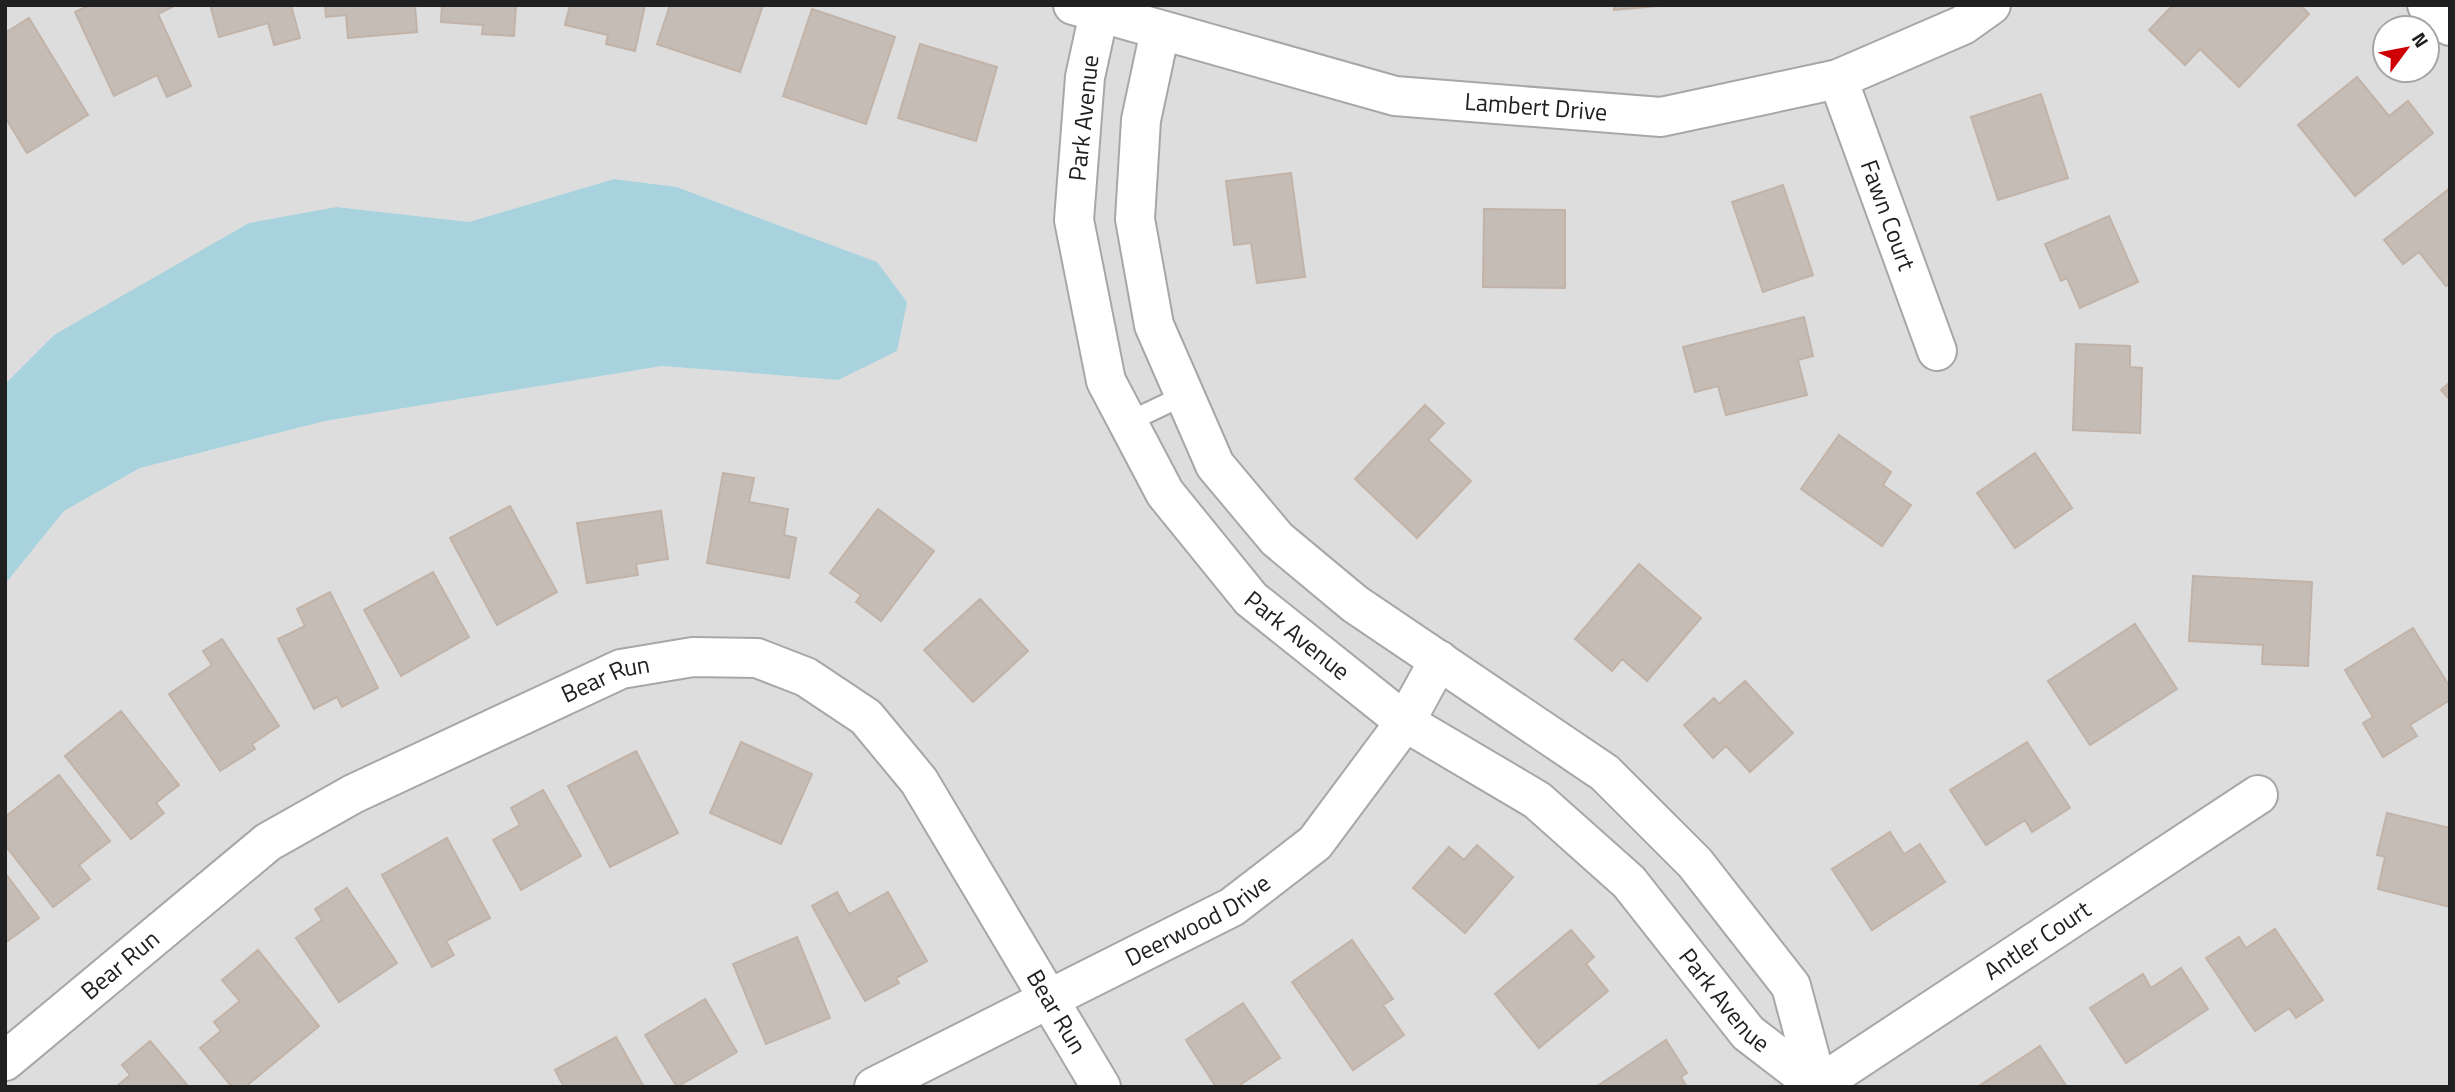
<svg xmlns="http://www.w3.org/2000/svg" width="2455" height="1092" font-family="'Titillium Web',sans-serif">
<rect width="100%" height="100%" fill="#f0ede6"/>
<!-- residential -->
<path fill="#dedddd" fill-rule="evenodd" d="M5,5H2450V1087H5V584L64,511L140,468L325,421L662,366L838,380L907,302L876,262L677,187L614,179L469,222L337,207L54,335L5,384ZM2385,28H2427V70H2385Z"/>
<!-- water -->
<path fill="#a7d2de" d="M614,179L677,187L877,262L907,302L897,351L838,380L662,366L325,421L140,468L64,511L5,584V384L54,335L249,223L337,207L469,222Z"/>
<!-- building -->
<path fill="#c5bcb5" stroke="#c2b3a8" stroke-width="2" d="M90,5H176L158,14L191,86L167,97L157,75L114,96L75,12Z
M210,5H291L300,38L274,45L268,23L219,37Z
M325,5H415L417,32L348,38L346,15L326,17Z
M442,5H516L514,36L482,34L483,25L441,22Z
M570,5H645L635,51L606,44L608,35L565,25Z
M670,5H763L740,72L657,44Z
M1614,5H1658V6L1614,10Z
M2173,5H2300L2309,14L2239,87L2200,49L2185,65L2149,30Z
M812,9L895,37L866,124L783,96Z
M29,18L88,115L27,153L5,117V33Z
M920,44L997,67L976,141L898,118Z
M2357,77L2389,116L2408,101L2433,133L2355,196L2298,125Z
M2041,94L2068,178L1998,200L1971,117Z
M1291,173L1305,277L1257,283L1251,243L1234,245L1226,181Z
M1783,185L1813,275L1763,292L1732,202Z
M2450,188V283L2446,286L2419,252L2403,264L2384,240Z
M1484,209L1565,210V288L1483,287Z
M2109,216L2138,282L2080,308L2067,278L2061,281L2045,244Z
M1804,317L1813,356L1798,360L1807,395L1726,415L1718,386L1695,392L1683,347Z
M2076,344L2130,346V367L2142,368L2140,433L2073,430Z
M2450,382V400L2441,390Z
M1425,405L1444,423L1428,440L1471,481L1417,538L1355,479Z
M1839,435L1891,472L1883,485L1911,505L1882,546L1801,489Z
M2035,453L2072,508L2015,548L1977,493Z
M723,473L754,478L749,502L788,509L784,535L796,538L789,578L707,563Z
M510,506L557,592L497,625L450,538Z
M878,509L934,551L881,621L856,602L861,595L830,573Z
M661,511L668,559L636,564L638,575L587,583L577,523Z
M1639,564L1701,618L1647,681L1622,659L1612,671L1575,639Z
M433,572L469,637L401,676L364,610Z
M2193,576L2312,582L2308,666L2262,664L2263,645L2189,641Z
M330,592L378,688L342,707L337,697L314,709L278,639L305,626L297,609Z
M980,599L1028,651L973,702L924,650Z
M2135,624L2177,689L2090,745L2048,681Z
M2413,628L2450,687V700L2410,725L2417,736L2383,757L2363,723L2373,717L2345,670Z
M222,639L279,726L252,744L255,749L220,771L169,694L212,665L203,651Z
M1745,681L1793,733L1750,772L1726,746L1713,758L1684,725L1714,698L1719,704Z
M121,711L179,785L156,803L164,813L131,839L65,756Z
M741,742L812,774L781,844L710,813Z
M2027,742L2070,808L2032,832L2025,820L1986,845L1950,790Z
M636,751L678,833L610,867L568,786Z
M59,775L110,841L79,865L90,879L53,907L5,845V817Z
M543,790L581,856L521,890L493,840L520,825L511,808Z
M2387,813L2450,828V907L2378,889L2385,857L2377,855Z
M1890,832L1904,854L1920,844L1945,882L1872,930L1832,869Z
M447,838L490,918L446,941L454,955L432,967L382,875Z
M1477,845L1513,877L1465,933L1413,888L1449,847L1464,860Z
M5,873L39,918L5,943Z
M347,888L397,963L339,1002L296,938L322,920L315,909Z
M837,892L849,914L888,892L927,961L896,978L899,983L865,1001L812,906Z
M2275,929L2323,1000L2296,1018L2289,1008L2255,1031L2206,958L2239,937L2246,948Z
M1571,930L1594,957L1586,964L1608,991L1539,1048L1495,994Z
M797,937L830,1018L766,1044L733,964Z
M1352,940L1393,999L1383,1005L1404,1035L1353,1070L1292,982Z
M258,950L319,1026L245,1087H232L200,1048L221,1031L214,1022L240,1001L222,980Z
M2181,968L2208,1009L2126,1063L2090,1008L2143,974L2151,988Z
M705,999L737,1052L677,1087L645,1035Z
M1243,1003L1280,1058L1237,1087H1216L1186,1040Z
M616,1037L644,1087H564L555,1070Z
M1666,1040L1687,1073L1681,1077L1687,1087H1596Z
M150,1041L189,1087H116L130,1075L122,1065Z
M2040,1046L2067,1087H1981L1980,1085Z"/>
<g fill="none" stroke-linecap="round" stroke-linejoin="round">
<!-- service casing -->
<g stroke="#a7a7a7" stroke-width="23">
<path id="service" d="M1128,422L1185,395"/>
</g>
<!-- minor casing -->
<g stroke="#a7a7a7" stroke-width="42">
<g id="minor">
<path id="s1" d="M1073,5L1395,96L1661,117L1838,79L1963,25L1991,5"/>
<path d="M2427,5L2450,26"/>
<path id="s2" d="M1099,13L1085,77L1074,220L1106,381L1165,493L1251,599L1405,722L1537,800L1629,882L1748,1033L1817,1086"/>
<path d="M1160,31L1141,120L1135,219L1154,325L1215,465L1277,539L1355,604L1605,773L1695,863L1791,986L1818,1087"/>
<path id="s3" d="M1838,79L1937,351"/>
<path id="s4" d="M5,1061L268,842L353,794L621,669L693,657L757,658L806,677L866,717L919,781L1101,1087"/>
<path id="s5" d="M1817,1086L2258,795"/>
<path id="s6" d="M874,1087L1232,907L1315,843L1405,722L1439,660"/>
</g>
</g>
<!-- service -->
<use href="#service" stroke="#fff" stroke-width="19"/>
<!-- minor -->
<use href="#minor" stroke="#fff" stroke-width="38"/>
</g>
<g text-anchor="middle" stroke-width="5" stroke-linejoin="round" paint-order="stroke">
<!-- street labels -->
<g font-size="24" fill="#202020" stroke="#fff">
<text dy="8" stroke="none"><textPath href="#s1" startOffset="476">Lambert Drive</textPath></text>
<text transform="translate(1084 118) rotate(-84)" y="8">Park Avenue</text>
<text dy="8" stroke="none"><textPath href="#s3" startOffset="145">Fawn Court</textPath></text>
<text dy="8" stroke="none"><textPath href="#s2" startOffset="695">Park Avenue</textPath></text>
<text dy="8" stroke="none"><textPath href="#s4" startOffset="718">Bear Run</textPath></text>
<text dy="8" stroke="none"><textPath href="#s6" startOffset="364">Deerwood Drive</textPath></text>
<text dy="8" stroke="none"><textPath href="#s5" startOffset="264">Antler Court</textPath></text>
<text dy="8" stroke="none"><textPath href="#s4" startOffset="150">Bear Run</textPath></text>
<text dy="8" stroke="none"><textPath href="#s2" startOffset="1262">Park Avenue</textPath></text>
<text dy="8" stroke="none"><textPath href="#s4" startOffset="1349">Bear Run</textPath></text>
</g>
</g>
<!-- border -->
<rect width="2455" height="1092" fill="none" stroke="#202020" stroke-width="14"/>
<!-- north arrow -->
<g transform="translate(2406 49) rotate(58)"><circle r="33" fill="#ffffff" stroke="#a6a6a6" stroke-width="2"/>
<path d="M0-5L12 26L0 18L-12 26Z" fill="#cf0005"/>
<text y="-10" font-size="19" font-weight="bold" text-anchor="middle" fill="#202020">N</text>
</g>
</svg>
